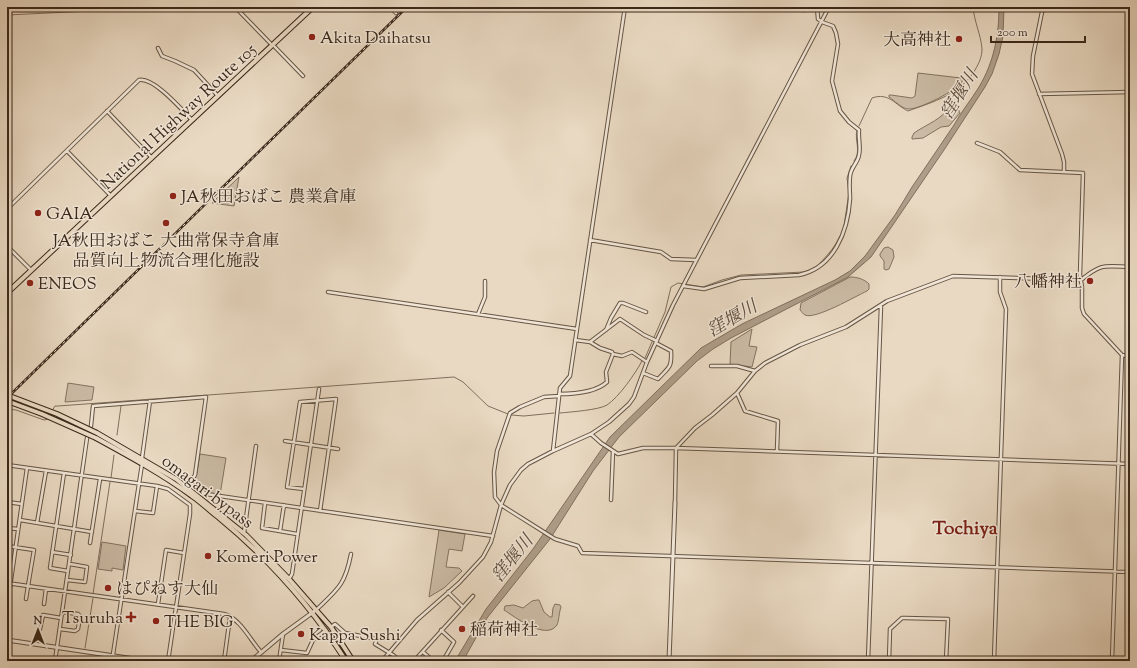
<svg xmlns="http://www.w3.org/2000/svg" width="1137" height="668" font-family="'Sorts Mill Goudy','Noto Serif JP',serif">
<rect width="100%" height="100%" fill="#e9d9c2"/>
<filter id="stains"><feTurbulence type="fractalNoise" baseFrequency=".005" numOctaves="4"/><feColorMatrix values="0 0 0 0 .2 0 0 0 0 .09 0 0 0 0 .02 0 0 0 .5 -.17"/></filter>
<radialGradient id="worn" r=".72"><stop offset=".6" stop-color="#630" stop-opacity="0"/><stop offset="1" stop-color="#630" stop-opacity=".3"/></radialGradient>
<!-- green -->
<path fill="#cbbba5" stroke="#837260" d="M918,73L961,78L963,80C959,90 918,110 908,109C901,108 895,101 889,97V95H891L912,98L915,96Z
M951,105C957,106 958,108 960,113L949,126L941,127L923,138L912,139V137L914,133C927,124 943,119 951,105Z
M239,177L234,206L212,203Z
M888,247L893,250L894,257L889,269L886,270L884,269V261L880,256V254L884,248Z
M850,277C857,277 864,279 869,284V289L867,291C856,296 815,320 805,315C803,314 802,312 800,310L801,303Z
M752,329L749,346L757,347L752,367L730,364L731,342Z
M68,383L94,387L92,400L65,402Z
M200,454L226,458L220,495L207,493L192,483L197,473Z
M439,530L465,534L462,551L449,549L446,567L459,568L462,571L444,588L429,597Z
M102,542L126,546L123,570L112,568V571L98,569Z
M537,600H539L544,612L550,617H552L553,608L555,604L560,605L561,607C559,612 559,621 557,625C546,641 515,617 504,610L505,606L514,605L523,608L532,601Z"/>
<!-- water -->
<path fill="#ae9d89" stroke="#806f5d" d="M999,7H1004L1003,36L999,54L992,74L985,87L944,150L871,257L848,277L731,338L713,349L697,361L619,437L593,471L550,539L487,618L463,661H455L486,609L533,549L610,437L701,348L742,324L835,280L850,271L865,256L895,215L912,187L954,125C961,112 971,100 979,87C994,62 999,35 999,7Z"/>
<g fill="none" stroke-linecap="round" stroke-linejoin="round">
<!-- stream -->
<path stroke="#806f5d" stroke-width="1" d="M116,9L159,7
M7,15L111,10
M859,126L872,98C889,92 895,105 908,111C933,102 961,94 975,70C979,63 982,57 982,49C981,35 974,21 973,7
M854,161C862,151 854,141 857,130
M844,226L849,192L847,178L851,166
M815,268C825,258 834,249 840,236
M645,358L665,312L671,287L678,283L703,287L722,280L741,275L804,272L812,269
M7,409L16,410L44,420L48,419
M52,411L55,406H58L454,377L463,382L488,406L508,414
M560,413C570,412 599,410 607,405C619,397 635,374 642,361
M511,415L524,416L554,413
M117,435L121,406
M111,478L114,455
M93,594L110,482
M85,648L93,598
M83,661L84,657"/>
<!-- minor casing -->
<g stroke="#654" stroke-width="4.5">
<path id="minor" d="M235,7L272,45
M390,7L396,13
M797,7L803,10L817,9
M1043,7L1033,56L1032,74L1062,154L1064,162V172
M273,45L303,76
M158,48L162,56L175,61L194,70L218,96
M1039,94L1130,92
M107,111L152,158
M977,143L1000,152L1020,170L1083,173L1080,275L1082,287V308L1084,314L1122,355L1130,357
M67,151L111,196
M7,209L139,80C154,77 182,110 192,120
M590,240L661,252L671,259L696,260
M7,246L31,270
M683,286L704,289L740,278L799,275C834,268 848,231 850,199C850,191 849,184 850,177C850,168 858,163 859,155C861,147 858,138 859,130L849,122L840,111L832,81L838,44L836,33L833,26L822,22L818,19L817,7
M328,292L577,329
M478,314L485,297V281
M606,330L611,318L620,303H623L646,312
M590,342L620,319L644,335L657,341
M613,354L622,356L632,352L647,362
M711,366H737L755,371
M643,373L658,379C669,367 672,368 671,351L656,343
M737,393L745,411L778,421L777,451
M559,394C574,394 595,393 607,382L606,372L613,354L612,352L600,348L590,342L575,340
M559,396L544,397L520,407L510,413L497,451L494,472L495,497L501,505L555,539L578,546L582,553L1130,572
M91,426L93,406L206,397L195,475L187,487
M591,434L601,443L618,454L643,448H676L1130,464
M285,441L338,449
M553,451L560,388L570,376L625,7
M142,458L150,401
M7,465L157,486L168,489L190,505V514L168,661
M64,473L50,568L68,571
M190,483L206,494L493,536
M304,489L287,487L300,402L336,399L320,511
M611,500L613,451
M7,502L22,504
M675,502L676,448L695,428L712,415L737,393L755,371L765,363L800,345L846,327L887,301L953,276L1081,280C1102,263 1104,266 1130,267
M265,503L262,528L297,534
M135,511L153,513L157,486
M20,520L92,532
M37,523L46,471
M7,528L18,529
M280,531L284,505
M244,533L256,446
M90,543L100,479
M7,546L34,550L28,586
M52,552L71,555
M289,579L292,574L319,389
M67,580L85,582L87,567L70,564
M7,583L224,614C241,619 250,640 261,652
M448,592L463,607
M26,599L28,586
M44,604L46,589
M158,604L166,550L184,553
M7,608L27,468
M316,610C338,589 345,585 351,554
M331,627L335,624L345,633L377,639L375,644L393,655L400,661
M40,629L43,615L61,618
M60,629L75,631L78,629L80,616L78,614L62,612
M441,630L454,642L443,661
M281,650L307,653L313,640L326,630
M423,652L433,661
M55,661L87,438
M112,661L142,464
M224,661L230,617
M279,661L283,634
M382,661L417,620L459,583L483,557L491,542L501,505L510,485L521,470L528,464L553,451L591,434L609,422L629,404L634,397L647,362L673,305L829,7
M414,661L473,596
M868,661L881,306
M889,661L890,629L902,618H905L948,619L946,661
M994,661L1006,309L1000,292V277
M1112,661L1122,355"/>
</g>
<!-- tertiary casing -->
<g stroke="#654" stroke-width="5">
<path id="tertiary" d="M7,640L148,661
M251,661L283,634L316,610
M669,661L675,502"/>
</g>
<!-- trunk casing -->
<g stroke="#3b291a" stroke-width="6">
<path id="trunk" d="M7,293L313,7
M97,433L176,479L246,535L289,579L316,610L331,627L353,661
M96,438C129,456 162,474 192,496C201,502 209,510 218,517C268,558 311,606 346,661"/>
</g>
<!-- minor -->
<use href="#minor" stroke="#f1e6d7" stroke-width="2.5"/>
<!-- tertiary -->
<use href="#tertiary" stroke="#f1e6d7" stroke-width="3"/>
<!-- trunk -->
<use href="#trunk" stroke="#e9d9c2" stroke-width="4"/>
<!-- rail casing -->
<g stroke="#3b291a" stroke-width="2.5">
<path id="rail" d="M7,398L407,7"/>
</g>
<!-- rail -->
<use href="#rail" stroke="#f1e6d7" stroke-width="1" stroke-dasharray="3" stroke-linecap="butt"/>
<!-- trunk-bridge casing -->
<g stroke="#3b291a" stroke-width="6" stroke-linecap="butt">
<path id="trunk-bridge" d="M7,395L57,414L97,433
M7,401L42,414L96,438"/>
</g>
<!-- trunk-bridge -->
<use href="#trunk-bridge" stroke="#e9d9c2" stroke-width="4"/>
</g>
<!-- markers -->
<g fill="#8f2418" stroke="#f1e6d7" stroke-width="1.5">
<circle cx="312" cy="37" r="4"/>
<circle cx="959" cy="39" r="4"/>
<circle cx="173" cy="196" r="4"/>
<circle cx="38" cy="213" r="4"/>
<circle cx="166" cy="223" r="4"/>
<circle cx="1090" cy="281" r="4"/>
<circle cx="30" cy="283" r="4"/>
<circle cx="208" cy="556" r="4"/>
<circle cx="108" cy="588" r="4"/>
<path d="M129 611h4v4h4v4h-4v4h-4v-4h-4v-4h4z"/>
<circle cx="156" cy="621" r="4"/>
<circle cx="462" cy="629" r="4"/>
<circle cx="301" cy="634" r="4"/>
</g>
<g text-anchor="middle" stroke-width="3" stroke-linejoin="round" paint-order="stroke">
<!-- poi labels -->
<g font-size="17" fill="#3b291a" stroke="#f1e6d7" text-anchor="start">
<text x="320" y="43">Akita Daihatsu</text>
<text x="951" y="45" text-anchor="end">大高神社</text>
<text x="181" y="202">JA秋田おばこ 農業倉庫</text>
<text x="46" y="219">GAIA</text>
<text x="166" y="246" text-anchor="middle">JA秋田おばこ 大曲常保寺倉庫<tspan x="166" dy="20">品質向上物流合理化施設</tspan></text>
<text x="1082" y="287" text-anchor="end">八幡神社</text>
<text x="38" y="289">ENEOS</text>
<text x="216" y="562">Komeri Power</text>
<text x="116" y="594">はぴねす大仙</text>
<text x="123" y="623" text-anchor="end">Tsuruha</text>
<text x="164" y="627">THE BIG</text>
<text x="470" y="635">稲荷神社</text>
<text x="309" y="640">Kappa Sushi</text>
</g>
<!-- street labels -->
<g font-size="17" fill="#3b291a" stroke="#f1e6d7">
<text transform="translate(178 116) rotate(-43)" y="6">National Highway Route 105</text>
<text transform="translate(208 491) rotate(37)" y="6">omagari bypass</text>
</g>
<!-- water labels -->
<g font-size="18" font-style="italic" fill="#5e4c3b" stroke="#f1e6d7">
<text transform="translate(959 94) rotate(-58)" y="6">窪堰川</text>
<text transform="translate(732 318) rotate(-30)" y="6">窪堰川</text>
<text transform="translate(512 558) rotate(-51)" y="6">窪堰川</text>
</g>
<!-- quarter labels -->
<g font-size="19" font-weight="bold" fill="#7a1f14" stroke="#f1e6d7">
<text x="965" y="534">Tochiya</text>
</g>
</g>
<!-- margin -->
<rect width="1137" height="668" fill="none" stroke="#e9d9c2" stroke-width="24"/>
<rect x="8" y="8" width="1121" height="652" fill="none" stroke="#3b291a" stroke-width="2"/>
<rect x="12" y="12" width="1113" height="644" fill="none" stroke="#3b291a"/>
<!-- north arrow -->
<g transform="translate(38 630)" stroke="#f1e6d7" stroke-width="3" paint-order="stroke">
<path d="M0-3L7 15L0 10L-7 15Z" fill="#3b291a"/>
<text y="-6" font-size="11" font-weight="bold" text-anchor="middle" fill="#3b291a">N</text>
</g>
<!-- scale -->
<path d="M991 36v6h94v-6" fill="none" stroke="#3b291a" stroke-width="2"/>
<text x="997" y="36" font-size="12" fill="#3b291a" stroke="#f1e6d7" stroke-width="3" paint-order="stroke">200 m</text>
<rect width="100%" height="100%" filter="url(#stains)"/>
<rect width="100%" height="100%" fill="url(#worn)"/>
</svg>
